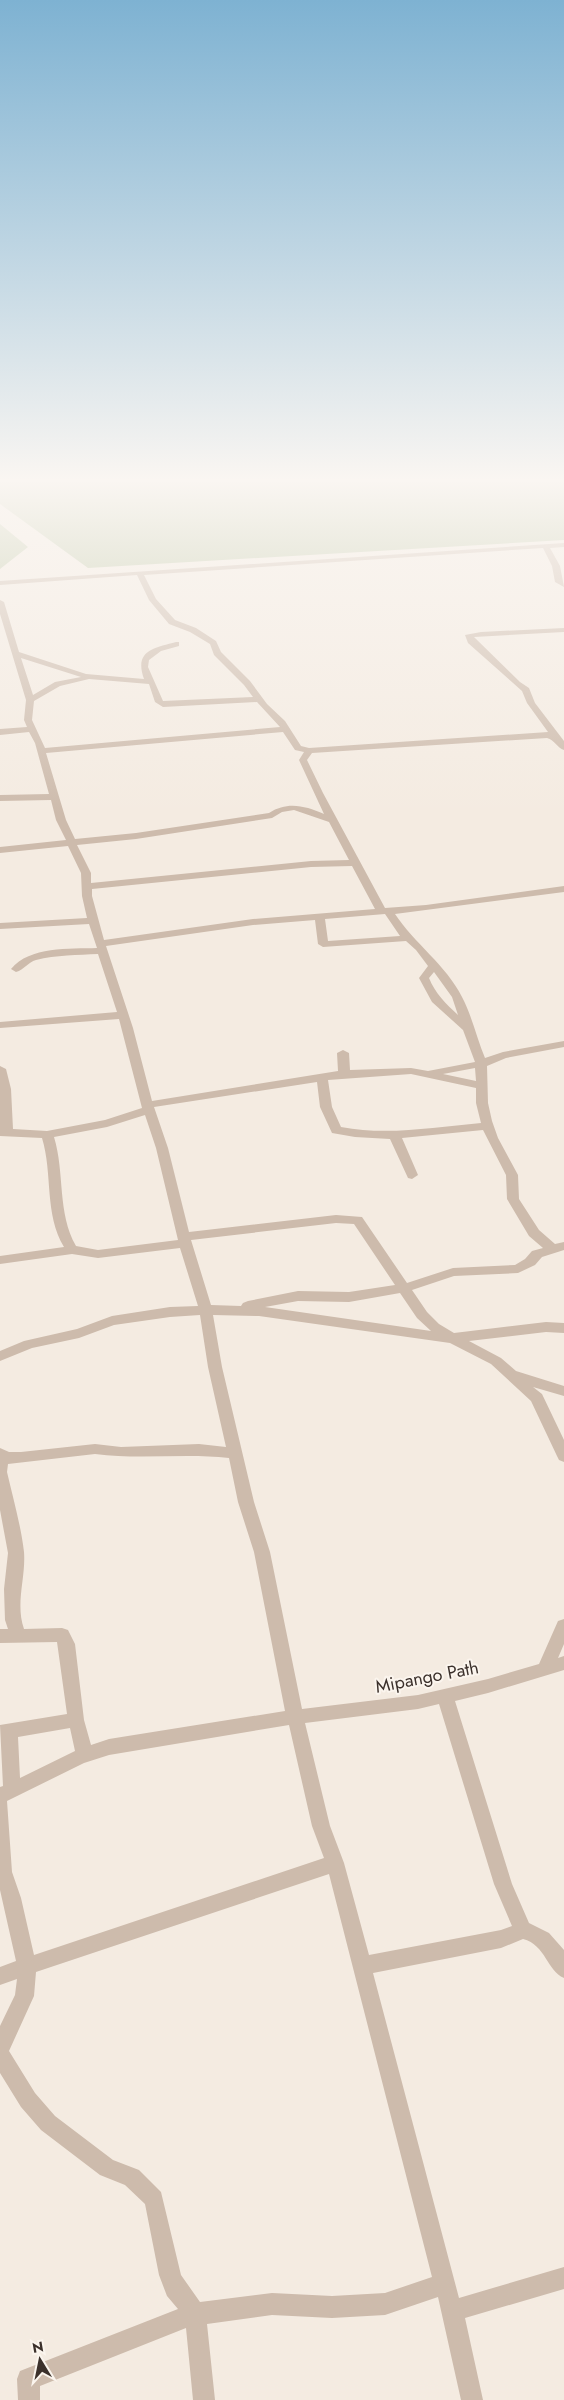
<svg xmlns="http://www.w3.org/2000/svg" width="564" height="2400" font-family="Jost,sans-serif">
<rect width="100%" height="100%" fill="#f4ebe1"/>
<!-- green -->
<path fill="#b8c4a0" d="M0,478H564V540L88,568L0,504Z
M0,524L28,547L0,569Z"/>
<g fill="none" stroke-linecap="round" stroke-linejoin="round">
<!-- minor -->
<path fill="#cdbbac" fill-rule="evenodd" d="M564,543V547L550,548L560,566L564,587L555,582L552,566L543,548L144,575L156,599L175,620L196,628L216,641L221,652L250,681L267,704L285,721L301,746L309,748L548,732L527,703L522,691L468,643L465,635L481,632L564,628V632L474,637L520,682L529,688L535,703L564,741V750C557,748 555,740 547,738L312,753L307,760L323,793L385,908L426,905L564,886V892L395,914C414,943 446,965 462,997C472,1016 477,1039 485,1058L503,1052L564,1041V1047L506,1058L487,1066L488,1103L492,1121L498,1138L518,1175L519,1199L539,1230L555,1244L564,1242V1250L542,1257L535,1265L518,1273L454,1276L412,1290L427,1312L439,1324L454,1333L546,1322L564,1323V1333L546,1332L469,1341L501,1358L516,1371L564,1386V1396L533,1387L542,1394L564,1440V1462L559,1460L557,1456L531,1401L491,1364L450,1343L259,1316L213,1315L222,1367L254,1502L270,1552L302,1709L418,1695L488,1679L539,1664L558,1621L564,1619V1644L558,1658L564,1656V1670L488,1693L455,1701L512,1884L529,1923L549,1933L564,1950V1978C547,1971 546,1945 523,1939L501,1948L373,1973L459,2298L564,2267V2289L465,2318L483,2400H461L438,2297L385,2315L332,2318L272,2315L207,2324L215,2400H193L186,2328L40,2386V2400H18L17,2379L20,2371L178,2309L167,2296L159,2275L145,2204L125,2185L100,2175L41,2130L21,2107L0,2073V2026L15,1995L17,1979L0,1985V1967L16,1961L0,1890V1787L3,1786L0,1725L67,1714L57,1642L0,1643V1629H8L5,1620L4,1589L8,1553L0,1510V1448L9,1452H21L95,1444L121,1447L199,1444L226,1447L208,1367L200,1315L170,1317L114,1325L79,1338L32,1348L0,1361V1351L24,1341L77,1329L112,1316L170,1307L198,1306L180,1248L98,1258L72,1254L0,1264V1256L64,1247C44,1214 53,1174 42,1138L0,1136V1066L6,1069L11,1089L13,1129L47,1131L105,1120L142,1108L119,1019L0,1028V1022L117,1012L98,954C78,955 56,955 36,960C28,962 24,970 16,972L11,969C30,946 69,949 97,948L89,924L0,929V923L87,918L82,896L81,873L68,846L0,853V847L66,840L56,820L51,800L0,801V795L49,794L35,743L29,732L0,735V729L27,727L24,720L26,700L0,614V600L4,602L19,652L86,674L144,679C134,651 153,648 176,642H179V646L161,651L149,660L148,667L163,701L253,697L244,685L214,655L210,644L190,632L169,624L149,600L137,575L0,585V581ZM21,658L81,677L55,682L33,695ZM89,679L149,684L155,702L163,707L257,702L280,727L45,748L32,720L34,701L60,686ZM283,732L295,750L304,752L299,760L324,814C305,806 288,801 269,813L136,833L75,839L66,820L46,753ZM294,810L329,822L349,860L311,861L91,883V873L77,845L136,839L272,818L282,812ZM352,866L375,909L253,919L104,940L92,896V889L311,867ZM385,914L400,936L328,941L325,919ZM315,920L318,944L323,947L406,941L416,950L428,966L419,978L432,1002L463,1030L475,1062L428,1071L411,1068L350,1070L349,1053L343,1050L337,1053L338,1071L152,1101L133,1028L106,946L253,925ZM434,972L452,997L458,1015C446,1004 435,993 429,978ZM475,1068L476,1081L443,1074ZM411,1074L476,1088V1103L481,1123C434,1127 388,1136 341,1127L332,1107L328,1080ZM317,1082L320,1107L332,1133L355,1137L390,1139L408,1178L412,1179L418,1175L402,1138L483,1130L506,1175L507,1199L529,1236L543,1248L532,1251L525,1259L515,1265L453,1268L407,1283L362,1217L336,1215L189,1232L168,1148L154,1107ZM145,1115L156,1148L178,1240L98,1250L76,1246C57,1213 65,1173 54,1137L107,1127ZM336,1223L354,1224L395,1285L349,1292L298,1291L248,1301L243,1303L241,1306L211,1305L191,1240ZM400,1293L417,1318L431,1331L265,1307L298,1301L349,1302ZM95,1454C140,1460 184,1453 229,1458L238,1502L254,1552L285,1711L109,1739L91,1745L84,1720L75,1644L68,1630L62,1628L24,1629C15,1603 26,1578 24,1552C21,1526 13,1498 7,1472L8,1464ZM439,1704L494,1884L512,1926L501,1930L369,1955L344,1863L330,1826L305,1723L418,1709ZM289,1725L312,1826L324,1858L34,1955L21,1898L12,1872L7,1801L84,1763L109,1755ZM70,1728L75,1751L20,1778L18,1737ZM329,1874L432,2277L385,2293L332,2296L272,2293L200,2302L181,2275L161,2192L139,2170L113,2160L55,2116L35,2093L9,2051L34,1996L36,1972Z"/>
</g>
<!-- sky -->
<linearGradient id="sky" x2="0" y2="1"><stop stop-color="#7eb2d2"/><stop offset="0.59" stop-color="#faf6f2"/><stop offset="1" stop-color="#faf6f2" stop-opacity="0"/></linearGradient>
<rect width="564" height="814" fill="url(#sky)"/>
<g text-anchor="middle" stroke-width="4" stroke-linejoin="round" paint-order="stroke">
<!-- near-street labels -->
<g font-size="18" fill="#3b302b" stroke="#fbf5ee">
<text transform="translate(427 1677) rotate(-11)" y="6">Mipango Path</text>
</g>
</g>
<!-- north arrow -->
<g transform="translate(40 2360) rotate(350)" stroke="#fbf5ee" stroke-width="4" paint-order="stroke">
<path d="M0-4L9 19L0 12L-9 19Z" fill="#3b302b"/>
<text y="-8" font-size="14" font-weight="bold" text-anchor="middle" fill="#3b302b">N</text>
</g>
</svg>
